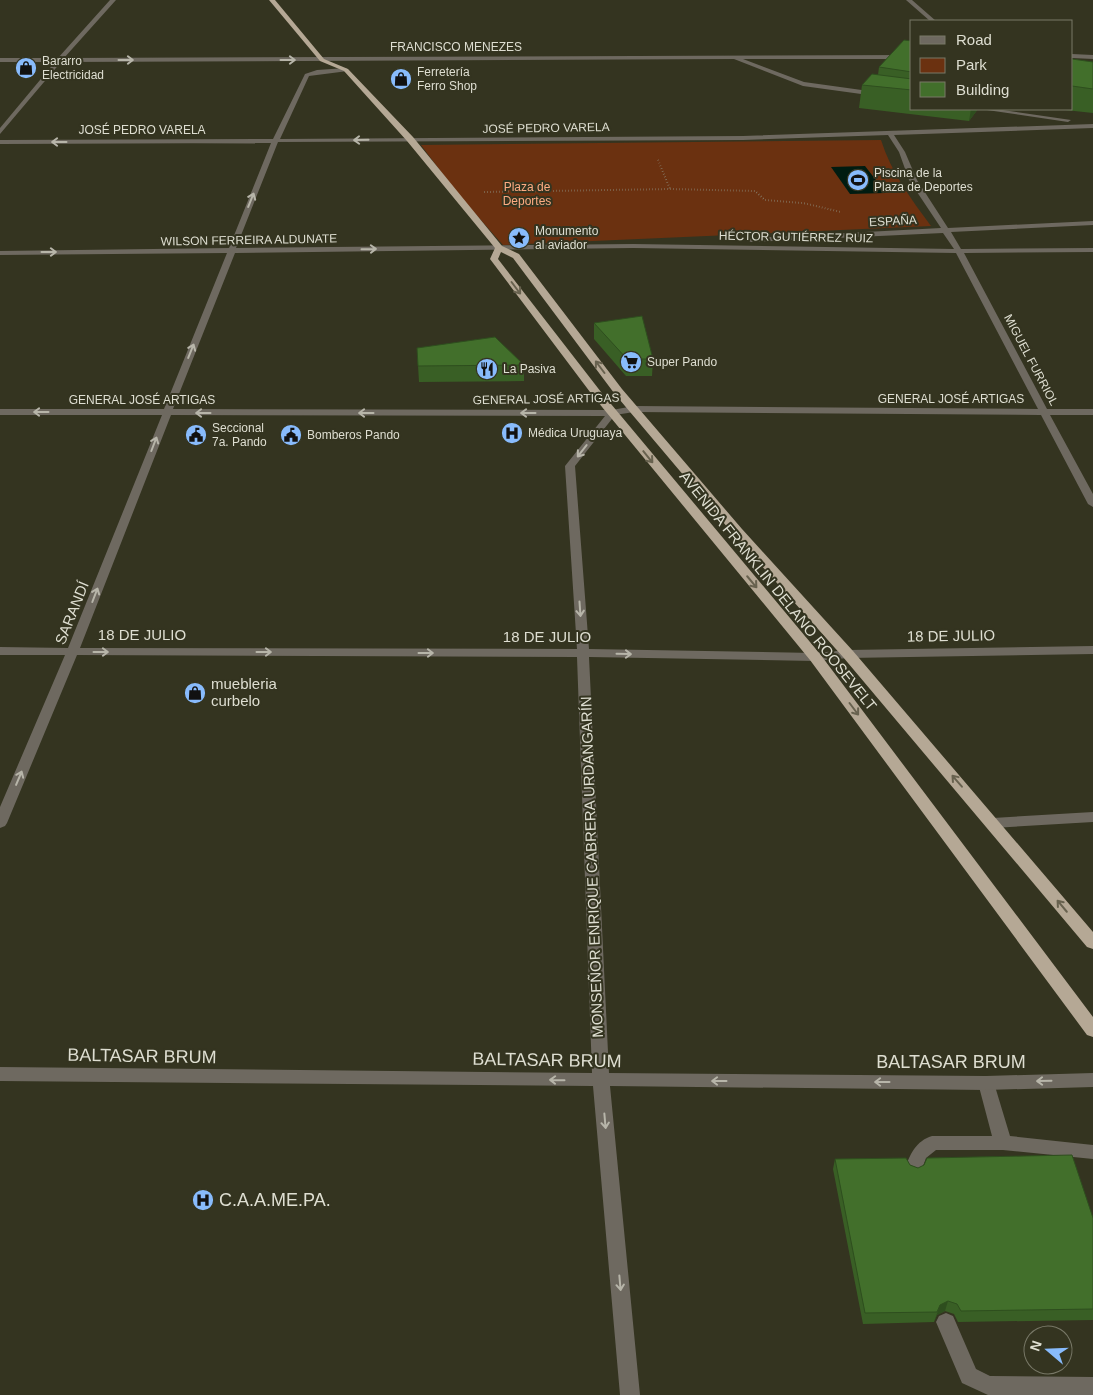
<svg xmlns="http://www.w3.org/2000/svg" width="1093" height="1395" font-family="Helvetica,sans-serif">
<rect width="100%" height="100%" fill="#343420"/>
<!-- green -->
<path fill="#6b3110" d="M881,140C891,172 911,199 931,226L503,245L457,193L421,145Z"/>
<!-- water -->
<path fill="#001c11" d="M865,166L886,193L850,194L831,167Z"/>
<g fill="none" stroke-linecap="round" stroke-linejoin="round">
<!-- path -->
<path stroke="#8f8f7f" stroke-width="2" stroke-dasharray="0.5 2.5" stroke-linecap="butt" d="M658,160L670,189
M484,192L670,189L755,191L765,200L803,203L841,212"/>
<!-- service -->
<path fill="#6e6960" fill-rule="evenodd" d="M1093,812V822L993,828L988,826L986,823L988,820L993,818Z
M986,1076L992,1078L994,1083L1010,1136L1093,1145V1159L1003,1150H936L926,1158L920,1174L914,1177L908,1174L905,1169C910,1154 916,1141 932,1136H992L978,1083L980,1078Z
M946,1313L953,1316L976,1369L990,1376L1093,1377V1395H988L962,1383L936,1322L939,1316Z"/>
<!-- minor -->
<path fill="#6e6960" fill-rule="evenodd" d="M110,0H116L64,58L912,55V59H743L804,82L912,97V101L803,86L734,59L61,62L0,134V128L55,62H0V58H58Z
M906,0H912L936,21H930Z
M1072,54L1093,55V59L1072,58Z
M346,68L348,71L309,76L280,139L743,136L1093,124V128L894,135L905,152L917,180L948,228L1093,221V225L951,232L961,249L1093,248V252L964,253L1047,409H1093V415H1050L1093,494V507L1088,504L1041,415L634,412L615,415L575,466L589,649L815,653L848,650L1093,646V654L848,658L815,661L589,657L609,1073L986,1076L1093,1073V1087L986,1090L610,1086L640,1395H620L593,1086L0,1081V1067L592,1073L577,657L77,655L7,823L5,826L0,828V807L65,655H0V647L68,648L162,415H0V409H164L227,253L0,255V251L229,248L271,143L0,144V140L273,139L305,74L317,70ZM888,135L899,152L909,180L941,228L751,238L747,240L751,242L943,233L954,249L633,244L236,248L278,142L743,140ZM633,248L956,253L1038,409L634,406L612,410L173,409L235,253ZM171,415L605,416L565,466L577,649L80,648Z
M980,109H996L1071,120L1068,122Z"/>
<!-- trunk -->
<path fill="#b5a895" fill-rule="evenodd" d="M269,0H275L324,59L348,69L413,137L502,246L519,254L622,389L742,529L853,651L1093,932V949L1087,947L843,657L734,535L614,393L513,258L501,252L498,259L601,392L820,654L1093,1017V1037L1087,1035L810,660L593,396L490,259L495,248L407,141L344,71L320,61Z"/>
</g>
<!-- wall -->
<path fill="#395f25" d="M912,41V109H978L969,121L859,108L862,85L878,75L879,67Z
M1072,59L1093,62V113L1056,109H1072Z
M594,323L653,359L652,376H626L594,339Z
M417,348L524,365V381L419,382Z
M835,1159L910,1165L918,1168L1093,1218V1320L958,1322L954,1314L945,1311L937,1315L934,1322L863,1324L833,1169Z"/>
<!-- shaded-wall -->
<path fill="#2e4e1e" d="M971,109H978L969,121Z
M948,1301L945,1311L937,1315L934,1322L940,1305Z"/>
<!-- building -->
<path fill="#426f2b" stroke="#2e4e1e" d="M904,40L912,41V72L879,67Z
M1072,59L1093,62V89L1072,86Z
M872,74L912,79V90L862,85Z
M642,316L653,359H627L594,323Z
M495,337L524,365L418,366L417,348Z
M1072,1155L1093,1218V1309L961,1311L957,1304L948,1301L940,1305L937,1312L865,1313L835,1159L906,1158L910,1165L918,1168L924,1165L927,1158Z"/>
<!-- one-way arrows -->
<defs><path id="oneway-shaft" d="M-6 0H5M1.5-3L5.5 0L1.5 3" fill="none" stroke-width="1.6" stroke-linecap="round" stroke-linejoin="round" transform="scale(1.25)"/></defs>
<g stroke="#b7b5a9">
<use href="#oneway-shaft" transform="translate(126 60)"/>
<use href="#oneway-shaft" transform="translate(288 60)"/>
<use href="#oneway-shaft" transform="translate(361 140) rotate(179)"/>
<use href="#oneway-shaft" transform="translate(59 142) rotate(180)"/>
<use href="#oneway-shaft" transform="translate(251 200) rotate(-68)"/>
<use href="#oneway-shaft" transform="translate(369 249) rotate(-1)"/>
<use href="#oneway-shaft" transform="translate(49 252)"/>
<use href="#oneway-shaft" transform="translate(191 351) rotate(-68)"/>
<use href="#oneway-shaft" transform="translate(41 412) rotate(-180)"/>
<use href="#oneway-shaft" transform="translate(203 413) rotate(-180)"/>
<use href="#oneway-shaft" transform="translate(366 413) rotate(-180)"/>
<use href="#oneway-shaft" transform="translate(528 413) rotate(-180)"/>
<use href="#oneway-shaft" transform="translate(154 444) rotate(-69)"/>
<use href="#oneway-shaft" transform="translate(582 451) rotate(128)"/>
<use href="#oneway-shaft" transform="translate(95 595) rotate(-69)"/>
<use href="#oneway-shaft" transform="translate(580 609) rotate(86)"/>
<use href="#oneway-shaft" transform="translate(101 652)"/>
<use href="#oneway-shaft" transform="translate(264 652)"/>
<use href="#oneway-shaft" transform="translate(426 653)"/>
<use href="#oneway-shaft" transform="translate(624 654) rotate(1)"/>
<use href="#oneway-shaft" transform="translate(19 778) rotate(-67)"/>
<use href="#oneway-shaft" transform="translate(557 1080) rotate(-179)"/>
<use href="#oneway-shaft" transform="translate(719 1081) rotate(-180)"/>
<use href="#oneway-shaft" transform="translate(1044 1081) rotate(179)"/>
<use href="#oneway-shaft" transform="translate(882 1082) rotate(-180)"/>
<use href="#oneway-shaft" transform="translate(605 1121) rotate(85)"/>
<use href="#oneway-shaft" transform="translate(620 1283) rotate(85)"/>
</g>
<g stroke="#68624f">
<use href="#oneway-shaft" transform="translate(516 288) rotate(53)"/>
<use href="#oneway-shaft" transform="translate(600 367) rotate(-127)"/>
<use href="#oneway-shaft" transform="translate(648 457) rotate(51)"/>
<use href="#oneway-shaft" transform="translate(752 582) rotate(50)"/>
<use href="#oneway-shaft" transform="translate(854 709) rotate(53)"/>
<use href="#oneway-shaft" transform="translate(957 781) rotate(-131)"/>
<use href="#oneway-shaft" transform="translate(1062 906) rotate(-130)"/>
</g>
<!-- icons -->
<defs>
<g id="shop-disc" transform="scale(1.125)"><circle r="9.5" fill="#88bbfc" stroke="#343420"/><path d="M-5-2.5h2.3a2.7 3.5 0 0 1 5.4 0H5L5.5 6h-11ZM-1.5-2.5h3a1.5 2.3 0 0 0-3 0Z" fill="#111"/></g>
<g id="stadium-disc" transform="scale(1.125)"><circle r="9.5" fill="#88bbfc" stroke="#343420"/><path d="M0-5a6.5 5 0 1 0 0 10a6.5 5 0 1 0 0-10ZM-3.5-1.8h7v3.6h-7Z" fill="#111"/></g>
<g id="sight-disc" transform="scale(1.125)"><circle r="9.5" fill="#88bbfc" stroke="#343420"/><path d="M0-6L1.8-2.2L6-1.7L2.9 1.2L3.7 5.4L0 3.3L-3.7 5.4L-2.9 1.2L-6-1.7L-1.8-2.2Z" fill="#111"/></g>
<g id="supermarket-disc" transform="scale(1.125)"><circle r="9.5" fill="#88bbfc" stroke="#343420"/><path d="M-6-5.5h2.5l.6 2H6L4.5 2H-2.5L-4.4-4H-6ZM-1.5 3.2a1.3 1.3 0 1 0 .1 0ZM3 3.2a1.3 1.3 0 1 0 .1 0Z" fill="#111"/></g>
<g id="restaurant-disc" transform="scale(1.125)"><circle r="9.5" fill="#88bbfc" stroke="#343420"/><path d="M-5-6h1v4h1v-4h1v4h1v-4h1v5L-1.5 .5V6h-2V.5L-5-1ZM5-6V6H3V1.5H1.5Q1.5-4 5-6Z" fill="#111"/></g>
<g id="hospital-disc" transform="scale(1.125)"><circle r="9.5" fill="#88bbfc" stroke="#343420"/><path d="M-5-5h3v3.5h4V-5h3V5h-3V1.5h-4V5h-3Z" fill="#111"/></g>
<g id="civic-disc" transform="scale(1.125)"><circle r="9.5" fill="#88bbfc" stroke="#343420"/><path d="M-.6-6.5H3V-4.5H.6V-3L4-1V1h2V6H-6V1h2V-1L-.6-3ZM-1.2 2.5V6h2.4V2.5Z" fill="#111"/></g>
</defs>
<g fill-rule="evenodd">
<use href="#shop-disc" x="26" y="68"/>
<use href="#shop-disc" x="401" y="79"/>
<use href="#stadium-disc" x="858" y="180"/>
<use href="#sight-disc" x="519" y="238"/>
<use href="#supermarket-disc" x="631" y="362"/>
<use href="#restaurant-disc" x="487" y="369"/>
<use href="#hospital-disc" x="512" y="433"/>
<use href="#civic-disc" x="196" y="435"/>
<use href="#civic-disc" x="291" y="435"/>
<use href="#shop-disc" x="195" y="693"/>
<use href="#hospital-disc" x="203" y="1200"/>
</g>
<g text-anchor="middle" stroke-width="4" stroke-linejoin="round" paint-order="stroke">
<!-- far-street labels -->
<g font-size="12" fill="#deded1" stroke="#343420">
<text x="456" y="51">FRANCISCO MENEZES</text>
<text transform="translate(546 128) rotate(-1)" y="4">JOSÉ PEDRO VARELA</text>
<text x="142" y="134">JOSÉ PEDRO VARELA</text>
<text transform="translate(893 221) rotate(-3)" y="4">ESPAÑA</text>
<text transform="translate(796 237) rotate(1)" y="4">HÉCTOR GUTIÉRREZ RUIZ</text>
<text transform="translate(249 240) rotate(-1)" y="4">WILSON FERREIRA ALDUNATE</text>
<text transform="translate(1031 360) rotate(62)" y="4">MIGUEL FURRIOL</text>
<text transform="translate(546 399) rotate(-1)" y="4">GENERAL JOSÉ ARTIGAS</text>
<text x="951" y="403">GENERAL JOSÉ ARTIGAS</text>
<text x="142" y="404">GENERAL JOSÉ ARTIGAS</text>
</g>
<!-- far-poi labels -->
<g font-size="12" fill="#deded1" stroke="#343420" text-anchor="start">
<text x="42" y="65">Bararro<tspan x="42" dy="14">Electricidad</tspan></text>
<text x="417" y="76">Ferretería<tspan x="417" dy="14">Ferro Shop</tspan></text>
<text x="874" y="177">Piscina de la<tspan x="874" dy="14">Plaza de Deportes</tspan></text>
<text x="535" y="235">Monumento<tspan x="535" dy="14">al aviador</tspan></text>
<text x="647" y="366">Super Pando</text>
<text x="503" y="373">La Pasiva</text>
<text x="212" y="432">Seccional<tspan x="212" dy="14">7a. Pando</tspan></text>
<text x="528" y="437">Médica Uruguaya</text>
<text x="307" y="439">Bomberos Pando</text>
</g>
<!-- far-park labels -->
<g font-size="12" fill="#fdab82" stroke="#343420">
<text x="527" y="191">Plaza de<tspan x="527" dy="14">Deportes</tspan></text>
</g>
<!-- street labels -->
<g font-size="15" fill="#deded1" stroke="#343420">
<text transform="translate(778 591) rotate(51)" y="5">AVENIDA FRANKLIN DELANO ROOSEVELT</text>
<text transform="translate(72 613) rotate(-68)" y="5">SARANDÍ</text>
<text x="142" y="640">18 DE JULIO</text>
<text transform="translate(951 636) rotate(-1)" y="5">18 DE JULIO</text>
<text x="547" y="642">18 DE JULIO</text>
<text transform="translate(592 867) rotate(-92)" y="5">MONSEÑOR ENRIQUE CABRERA URDANGARÍN</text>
</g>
<!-- poi labels -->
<g font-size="15" fill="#deded1" stroke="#343420" text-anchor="start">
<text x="211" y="689">muebleria<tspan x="211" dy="17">curbelo</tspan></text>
</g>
<!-- near-street labels -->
<g font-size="18" fill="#deded1" stroke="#343420">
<text transform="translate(142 1056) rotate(1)" y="6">BALTASAR BRUM</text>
<text transform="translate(547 1060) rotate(1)" y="6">BALTASAR BRUM</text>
<text x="951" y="1068">BALTASAR BRUM</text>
</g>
<!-- near-poi labels -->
<g font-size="18" fill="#deded1" stroke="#343420" text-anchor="start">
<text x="219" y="1206">C.A.A.ME.PA.</text>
</g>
</g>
<!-- legend -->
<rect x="910" y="20" width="162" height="90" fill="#343420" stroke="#787867"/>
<rect x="920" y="36" width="25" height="8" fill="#6e6960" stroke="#787867"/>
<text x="956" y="45" font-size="15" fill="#deded1">Road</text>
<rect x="920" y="58" width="25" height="15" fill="#6b3110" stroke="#787867"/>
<text x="956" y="70" font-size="15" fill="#deded1">Park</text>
<rect x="920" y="82" width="25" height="15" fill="#426f2b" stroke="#787867"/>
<text x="956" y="95" font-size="15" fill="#deded1">Building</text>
<!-- north arrow -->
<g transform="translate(1048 1350) rotate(289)"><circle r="24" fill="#343420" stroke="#787867"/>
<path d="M0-4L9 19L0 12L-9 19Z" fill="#88bbfc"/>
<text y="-8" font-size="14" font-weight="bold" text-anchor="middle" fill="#deded1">N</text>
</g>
</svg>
